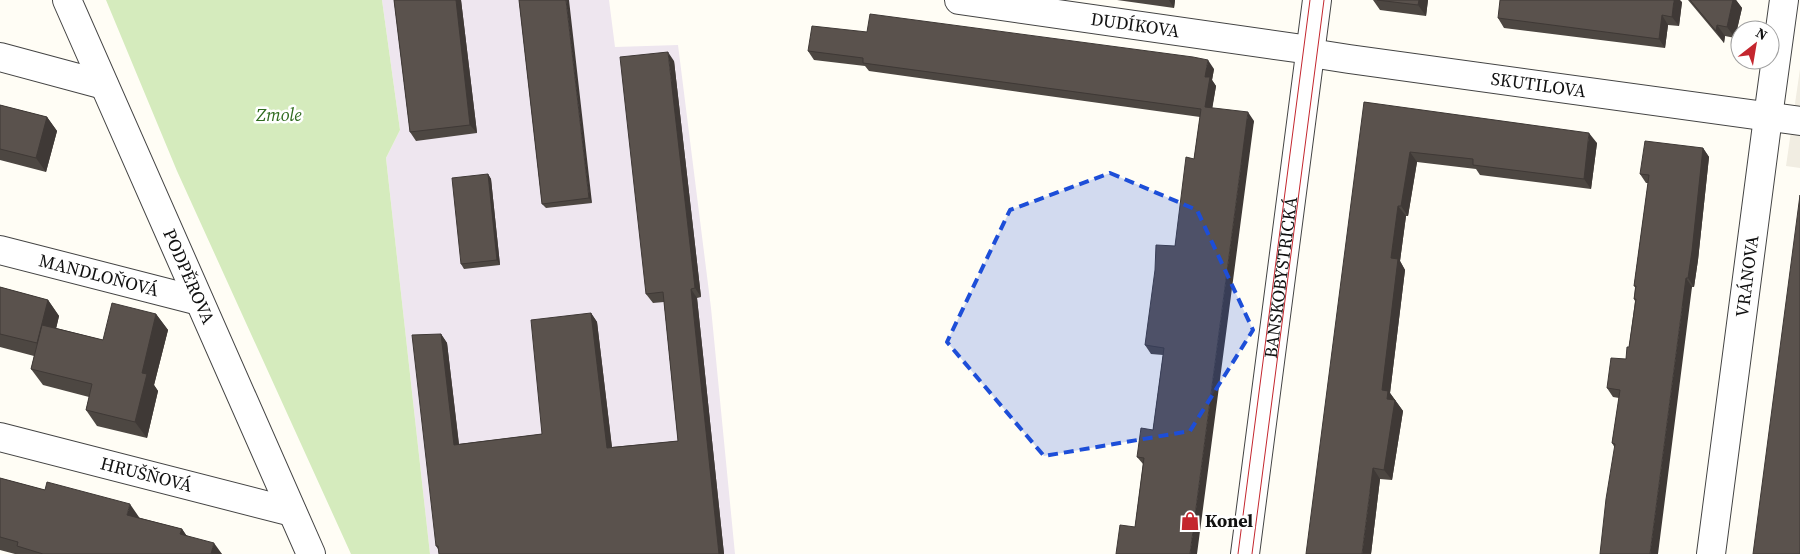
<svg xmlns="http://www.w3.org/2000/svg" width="1800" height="554" font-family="'Source Serif 4',serif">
<rect width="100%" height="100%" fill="#fffdf5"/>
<!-- industrial -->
<path fill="#eee6ef" d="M382,0H609L615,47L678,45L711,308L735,554H430L386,158L400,130Z"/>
<!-- green -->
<path fill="#d5ebbd" d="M106,0H382L400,130L386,158L430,554H351L177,171Z"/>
<!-- plaza -->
<path fill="#f1ede2" d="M1800,69V168L1786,166Z"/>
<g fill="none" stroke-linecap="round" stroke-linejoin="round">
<!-- minor casing -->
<g stroke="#444" stroke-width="30">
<g id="minor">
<path id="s1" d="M67,0L311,554"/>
<path id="s2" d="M959,0L1303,49L1317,54L1349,59L1800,121"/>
<path d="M0,57L104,85"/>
<path id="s3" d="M0,250L199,301"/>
<path id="s4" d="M0,437L292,512"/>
<path id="s5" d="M1711,554L1768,117L1784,0"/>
</g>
</g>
<!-- tertiary casing -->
<g stroke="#444" stroke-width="30">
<g id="tertiary">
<path id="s6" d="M1245,554L1317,0"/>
</g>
</g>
<!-- minor -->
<use href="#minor" stroke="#fff" stroke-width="28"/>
<!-- tertiary -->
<use href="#tertiary" stroke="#fff" stroke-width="28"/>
<!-- tram -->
<path stroke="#c4262e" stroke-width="1" d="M1238,554L1310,0
M1252,554L1324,0"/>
</g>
<!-- wall -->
<path fill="#4d4742" d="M394,0H461L477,133L416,141L410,132Z
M519,0L592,203L546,208L542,204Z
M1117,0H1175L1174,8Z
M1373,0H1428L1426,16L1380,10Z
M1688,0H1736L1742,8L1735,38L1725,36L1724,43Z
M1682,2L1679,26L1668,25L1665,48L1504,28L1498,18Z
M867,32L1214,69L1212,80L1216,86L1212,108L1254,121L1135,527L1143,464L1137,457L1153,430L1163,355L1151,354L1145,345L1175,246L1194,159L1200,117L869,71L865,66L814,60L808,51Z
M674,61L701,297L697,298L724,554H439L438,549L436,546L441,334L447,343L459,444L542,434L591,313L597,322L612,447L678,441L664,302L653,303L646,294Z
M1364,102L1597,143L1591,189L1480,175L1476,169L1417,162L1408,216H1406L1400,261L1405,270L1390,393L1403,411L1392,480L1380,479L1371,554Z
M0,105L47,117L57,131L46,172L0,160Z
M1703,148L1709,157L1698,260L1694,287H1692L1615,448L1612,443L1619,398L1613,397L1607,388L1626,359L1629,347L1635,301L1634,299L1635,287L1634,286L1648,183H1646L1640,174Z
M488,174L491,179L500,265L464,269L461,264Z
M0,287L48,300L59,316L56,328L103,340L156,314L168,330L154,385L158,391L147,438L97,426L86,410L89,397L43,385L31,369L34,356L0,347Z
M0,478L45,490L140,518L182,529L186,535L222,554H15L0,550Z"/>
<!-- shaded-wall -->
<path fill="#3f3936" d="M456,0H461L477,133L470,125Z
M566,0H569L592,203L589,198Z
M1169,0H1175L1174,8Z
M1419,0H1428L1426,16L1418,5Z
M1674,0H1680L1682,2L1679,26L1672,17Z
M1733,0H1736L1742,8L1735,38L1727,27Z
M1662,15L1668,25L1665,48L1659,39Z
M1717,25L1725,36L1724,43L1716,31Z
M668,52L674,61L701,297L695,288Z
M1208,60L1214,69L1212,80L1216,86L1211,116L1205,107V77Z
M1248,112L1254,121L1197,554H1190Z
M47,117L57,131L46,172L36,158Z
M1589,133L1597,143L1591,189L1584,179Z
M1703,148L1709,157L1698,260L1694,287L1688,278Z
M1410,152L1417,162L1408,216L1401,206Z
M488,174L491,179L500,265L497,260Z
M1398,206L1406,216L1400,261L1405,270L1390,393L1403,411L1392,480L1384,470L1387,399L1382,390L1391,258Z
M1686,278L1692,287L1658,554H1650Z
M691,289L697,298L724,554H719Z
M48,300L59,316L49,360L37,343Z
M591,313L597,322L613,457L607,448Z
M156,314L168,330L154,385L158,391L147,438L135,422L142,373Z
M441,334L447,343L460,454L454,445Z
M1373,468L1380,479L1371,554H1362Z
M130,504L141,520L127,515Z
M182,529L193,545L180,534Z
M214,543L222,554H211Z"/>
<!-- building -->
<path fill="#5a524d" stroke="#3f3936" d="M394,0H456L470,125L410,132Z
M519,0H566L589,198L542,204Z
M1377,0H1419L1418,5Z
M1500,0H1674L1672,17L1662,15L1659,39L1498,18Z
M1690,0H1733L1727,27L1717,25L1716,31Z
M870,14L1193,57L1208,60L1205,77H1210L1205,107L1248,112L1190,554H1116L1120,525L1135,527L1144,458L1137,457L1141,428L1153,430L1164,348L1145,345L1155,270L1156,245L1175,246L1186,157L1194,159L1201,109L863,63V58L808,51L812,26L867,32Z
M668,52L695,288L691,289L719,554H439L438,546H436L412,335L441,334L454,445L542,434L531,320L591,313L607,448L678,441L663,292L646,294L620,57Z
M1364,102L1589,133L1584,179L1473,165V159L1410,152L1401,206H1398L1391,258L1398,259L1382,390L1388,391L1387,399L1395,400L1384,470L1373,468L1362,554H1306Z
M0,105L47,117L36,158L0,149Z
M1645,141L1703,148L1692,251L1688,278H1686L1650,554H1600L1606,499L1615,444L1612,443L1620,390L1607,388L1611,358L1626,359L1627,347H1629L1636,299H1634L1636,286H1634L1649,175L1640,174Z
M488,174L497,260L461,264L452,178Z
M1800,195V554H1753Z
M0,287L48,300L37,343L0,334Z
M112,303L156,314L142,373L147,374L135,422L86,410L92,384L31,369L42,325L103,340Z
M0,478L45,490L47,482L130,504L127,515L182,529L180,534L214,543L211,554H43L17,546L18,542L0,537Z"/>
<!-- marked area -->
<path fill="#1d4ed8" fill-opacity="0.2" stroke="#1d4ed8" stroke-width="4" stroke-dasharray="10 6" stroke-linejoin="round" d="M1110,173L1197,210L1253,330L1190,431L1044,456L947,342L1010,210Z"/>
<!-- icons -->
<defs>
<g id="shop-bare" transform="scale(1.5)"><path d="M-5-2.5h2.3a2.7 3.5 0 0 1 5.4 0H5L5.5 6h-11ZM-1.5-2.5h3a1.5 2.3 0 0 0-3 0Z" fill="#c4262e" stroke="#fff" stroke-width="2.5" paint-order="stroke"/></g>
</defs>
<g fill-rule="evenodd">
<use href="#shop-bare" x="1190" y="521"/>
</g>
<g text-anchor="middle" stroke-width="5" stroke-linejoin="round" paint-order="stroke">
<!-- street labels -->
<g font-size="18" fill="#111" stroke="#fff">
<text dy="6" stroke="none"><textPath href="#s2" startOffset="178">DUDÍKOVA</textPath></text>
<text dy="6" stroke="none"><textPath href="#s2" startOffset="586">SKUTILOVA</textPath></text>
<text dy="6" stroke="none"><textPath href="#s3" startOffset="102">MANDLOŇOVÁ</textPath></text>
<text dy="6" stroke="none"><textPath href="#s1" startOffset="302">PODPĚROVA</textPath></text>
<text dy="6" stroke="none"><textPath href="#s6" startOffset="279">BANSKOBYSTRICKÁ</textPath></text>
<text dy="6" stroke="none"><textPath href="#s5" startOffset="280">VRÁNOVA</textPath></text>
<text dy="6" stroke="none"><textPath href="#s4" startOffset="151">HRUŠŇOVÁ</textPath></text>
</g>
<!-- park labels -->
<g font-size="18" font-style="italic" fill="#2f6b1f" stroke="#fff">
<text x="279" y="121">Zmole</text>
</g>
<!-- poi labels -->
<g font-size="18" font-weight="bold" fill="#111" stroke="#fff" text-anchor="start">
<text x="1205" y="527">Konel</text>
</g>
</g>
<!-- north arrow -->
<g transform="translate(1755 45) rotate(31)"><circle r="24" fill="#ffffff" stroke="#a0a0a0"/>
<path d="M0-4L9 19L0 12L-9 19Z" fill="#c4262e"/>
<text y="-8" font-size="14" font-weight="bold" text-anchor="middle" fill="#111111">N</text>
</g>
</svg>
